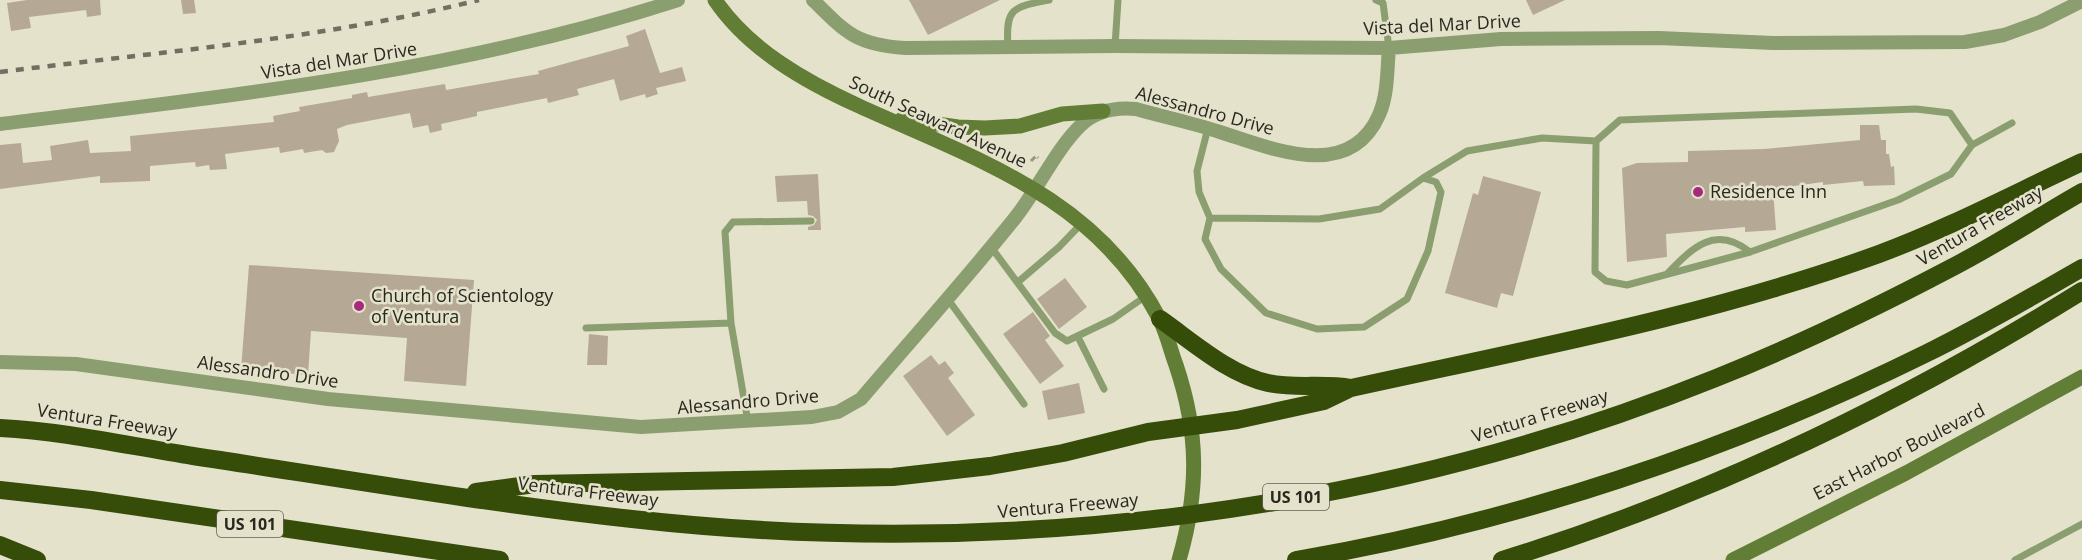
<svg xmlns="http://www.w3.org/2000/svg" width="2082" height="560" font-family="'Open Sans',sans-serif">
<rect width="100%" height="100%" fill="#e4e2cb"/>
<!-- building -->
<path fill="#b5a995" d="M27,0H100L101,15L87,17L86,10L29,17L31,28L11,31L7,3Z
M181,0H194L196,13L183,14Z
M909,0H1000L928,35Z
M1526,0H1565L1533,15Z
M645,29L660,73L682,67L686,81L656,88L658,94L646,98L645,94L620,101L614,79L577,89L579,95L548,103L547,98L477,112V116L441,124L442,130L430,133L428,125L413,128L410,113L347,125L337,129L339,141L334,152L326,153L322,150L304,153L303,149L280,153L279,147L225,154L227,169L210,170L209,165L196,167L195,162L150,166V181L100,183V176L0,189V145L21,143L23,163L52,160L50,146L88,140L90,153L131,151L130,136L274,122L273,116L300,111L299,107L352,98V95L367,92L368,97L445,84L446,90L539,74L538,71L629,46L626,36Z
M1860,125H1879L1881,140H1886V154H1889L1891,167L1894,166L1895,185L1864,186L1863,181L1823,185V182L1773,189L1776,230L1745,232V227L1666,234L1667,257L1627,262L1622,168L1637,163L1688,162V151L1764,149L1860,140Z
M818,174L821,230H808V227L814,225L817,220L813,216L808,215L807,201L777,202L775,176Z
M1483,176L1541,192L1513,296L1501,293L1497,308L1445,293L1473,193L1478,195Z
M249,265L474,280L466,386L404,381L407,338L311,331L308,375L241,370Z
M1065,278L1087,307L1059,329L1037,299Z
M1033,312L1050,336L1045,340L1064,366L1040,384L1003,334Z
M589,334L608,336L607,365H587Z
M931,355L939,365L945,361L954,373L948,378L975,415L947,436L903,376Z
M1079,383L1085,413L1048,420L1042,391Z"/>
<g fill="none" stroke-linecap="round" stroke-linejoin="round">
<!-- path -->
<path stroke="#979584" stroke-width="3" stroke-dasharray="6 3" stroke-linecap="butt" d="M1031,161L1036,156L1038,158"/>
<!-- lane -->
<path stroke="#8b9e70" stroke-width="7" d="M1376,0L1383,3L1389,48
M1008,46C1005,7 1014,7 1049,0
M1115,46L1118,0
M1208,128L1197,171L1199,192L1210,218L1205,239L1221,269L1266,313L1317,329L1364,327L1407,299L1428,251L1441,192L1436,182L1423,178L1380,209L1319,219L1210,218
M1596,141L1620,120L1916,109L1950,113L1972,145
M1423,178L1467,151L1542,138L1596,141L1595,272L1606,281L1627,285L1750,252L1898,200L1951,174L1972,145L2012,123
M991,247L1055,333L1067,341L1113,319L1146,296
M1667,274C1692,248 1715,224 1750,252
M1018,282L1059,247L1082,223
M947,298L1024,404
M731,323L725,232L733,222L811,221
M586,328L731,323L748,422
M1078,337L1104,389
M2015,560L2082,524"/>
<!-- street -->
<path stroke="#8b9e70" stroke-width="14" d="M813,0C846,33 857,45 905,48L1115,46L1389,48L1501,39L1659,38L1773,43L1965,42L2004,35L2040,22L2082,1
M0,124C229,96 457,72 678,0
M0,362L76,364L328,399L641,427L812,417L838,412L861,399C913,338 966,279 1015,218C1038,189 1056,149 1081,125C1097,110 1116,107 1136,109C1164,117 1193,123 1220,132C1271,148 1349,183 1379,115C1388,95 1387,70 1389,48"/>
<!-- secondary -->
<path stroke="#627d35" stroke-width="15" d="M715,0C749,50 806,82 859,106C975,159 1096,197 1159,318C1167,333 1170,349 1176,365C1199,433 1199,491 1179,560
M902,119L958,127L985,128L1020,126L1062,114L1103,111
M1733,560L1906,473L2082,377"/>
<!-- highway -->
<path stroke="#364c09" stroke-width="18" d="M1160,319C1193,342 1228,374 1268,383C1296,389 1323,383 1351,388
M0,428C64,431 129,446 193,456C339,478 485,503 632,519C997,560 1374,516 1716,378C1796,346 1875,308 1951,268C1996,245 2038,217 2082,192
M0,490L91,500L500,560
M476,492L535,484L893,477L990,466L1063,453L1148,432L1237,420L1324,401L1351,388C1528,349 1708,316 1879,254C1949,228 2015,193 2082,162
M0,545L37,560
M1296,560C1514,523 1729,451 1927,353C1980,327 2031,297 2082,268
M1502,560C1707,497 1900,404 2082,291"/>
<!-- rail -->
<path stroke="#706f61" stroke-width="4.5" stroke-dasharray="8 8" stroke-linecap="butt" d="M0,72C159,52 322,39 479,0"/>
</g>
<!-- markers -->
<g fill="#a5297d" stroke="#e4e2cb" stroke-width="2">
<circle cx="1698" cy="192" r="6"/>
<circle cx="359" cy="306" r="6"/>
</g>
<g text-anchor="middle" stroke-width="5" stroke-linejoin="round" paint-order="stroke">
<!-- shield labels -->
<g fill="#e4e2cb" stroke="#606053" stroke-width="1.5">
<rect x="1263" y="484" width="66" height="26" rx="4.5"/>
<rect x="217" y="511" width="66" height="26" rx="4.5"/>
</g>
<g font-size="16" font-weight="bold" fill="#28281f">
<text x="1296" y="503">US 101</text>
<text x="250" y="530">US 101</text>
</g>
<!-- street labels -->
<g font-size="18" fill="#28281f" stroke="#e4e2cb">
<text transform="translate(1442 25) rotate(-3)" y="6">Vista del Mar Drive</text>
<text transform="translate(339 61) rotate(-9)" y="6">Vista del Mar Drive</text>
<text transform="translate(1205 111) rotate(15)" y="6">Alessandro Drive</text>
<text transform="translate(938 122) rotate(25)" y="6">South Seaward Avenue</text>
<text transform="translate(1980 226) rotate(-30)" y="6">Ventura Freeway</text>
<text transform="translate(268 372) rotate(8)" y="6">Alessandro Drive</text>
<text transform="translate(748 402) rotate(-5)" y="6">Alessandro Drive</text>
<text transform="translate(1540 416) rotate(-17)" y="6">Ventura Freeway</text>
<text transform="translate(107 421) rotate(9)" y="6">Ventura Freeway</text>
<text transform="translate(1899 452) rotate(-27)" y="6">East Harbor Boulevard</text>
<text transform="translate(588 492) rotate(7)" y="6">Ventura Freeway</text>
<text transform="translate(1068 506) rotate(-5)" y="6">Ventura Freeway</text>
</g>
<!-- poi labels -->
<g font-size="18" fill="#28281f" stroke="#e4e2cb" text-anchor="start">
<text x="1710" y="198">Residence Inn</text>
<text x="371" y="302">Church of Scientology<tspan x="371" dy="21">of Ventura</tspan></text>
</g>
</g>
</svg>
